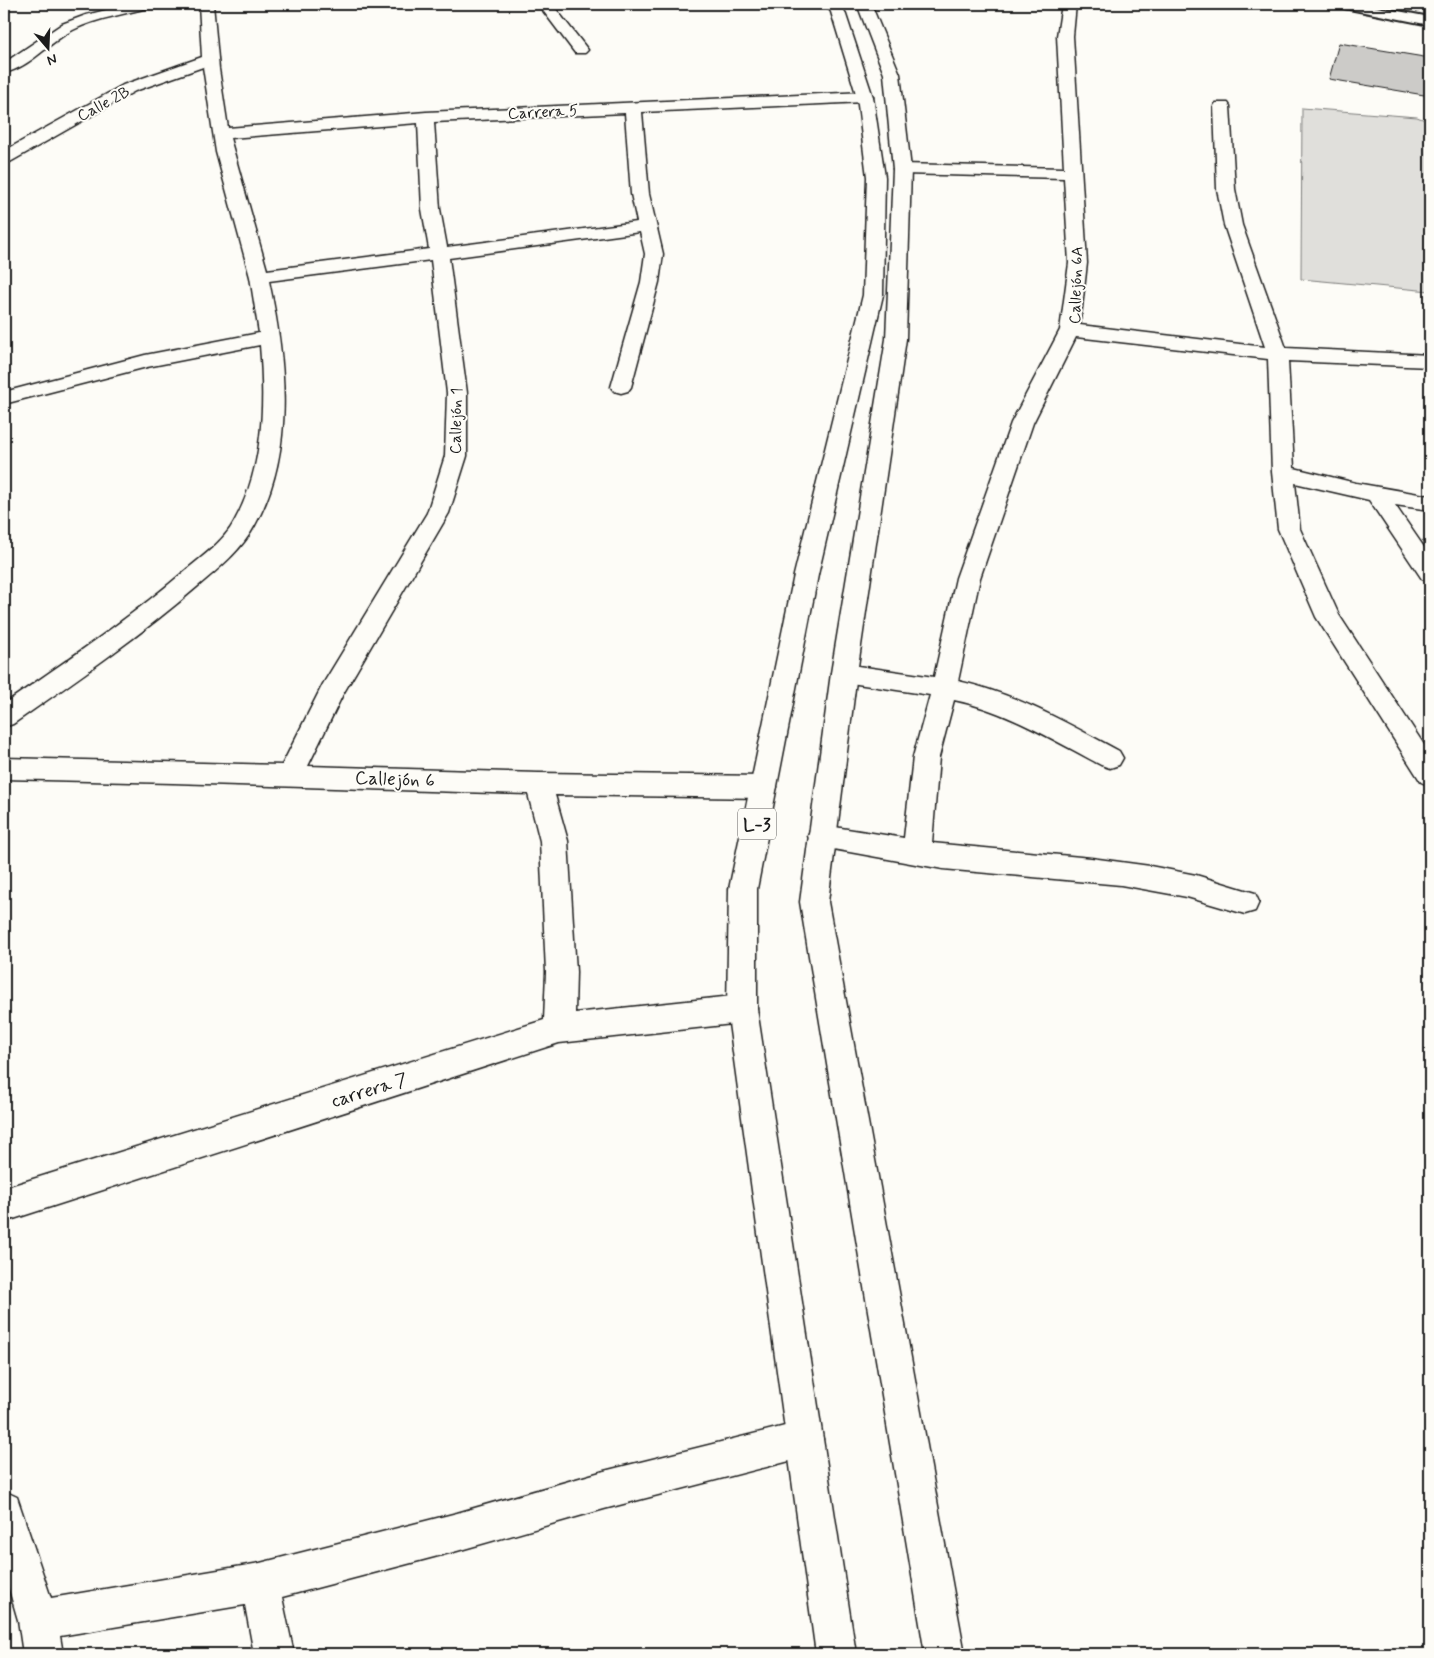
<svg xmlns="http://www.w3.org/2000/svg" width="1434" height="1658" font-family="Mynerve,sans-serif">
<rect width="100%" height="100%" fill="#fdfcf7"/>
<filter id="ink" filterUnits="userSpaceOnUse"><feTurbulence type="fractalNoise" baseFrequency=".02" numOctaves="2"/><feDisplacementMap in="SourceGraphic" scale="10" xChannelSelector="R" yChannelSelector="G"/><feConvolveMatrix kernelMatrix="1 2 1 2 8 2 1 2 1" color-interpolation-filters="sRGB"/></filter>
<g filter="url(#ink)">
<!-- green -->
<path fill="#e0dfdb" stroke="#7e7e7c" d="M1302,108L1417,117L1430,122V291L1301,279Z"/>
<!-- building -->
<path fill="#cccbc8" stroke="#1c1c1c" d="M1339,43L1430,58V96L1329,79Z"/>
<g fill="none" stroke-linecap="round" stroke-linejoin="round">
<!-- service casing -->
<g stroke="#1c1c1c" stroke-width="4">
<path id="service" d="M1338,4H1361L1430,17V25L1344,8Z"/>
</g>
<!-- minor casing -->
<g stroke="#1c1c1c" stroke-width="3">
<path id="minor" d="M130,4H153L151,7C126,14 97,18 73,30C49,42 31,67 4,73V63L62,24L86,15Z
M199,4H213L219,69L228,128L426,112L865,92L871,94L873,97L871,100L865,102L642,112L649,194L663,254L659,282L631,387L628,391L621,393L614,391L611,387L641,282L645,254L640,232L449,258L467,393V456L449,513L343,694L308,766L539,773L764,776L773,779L777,787L773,795L764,798L555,795L568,841L576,972L575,1013L742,995L753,999L757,1009L753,1019L742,1023L559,1043L4,1222V1188L544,1020L546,972L540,841L528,794L173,783L4,779V758L282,765L323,684L427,513L445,456L447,393L431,260L269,281C286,360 296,451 255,525C242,550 219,568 198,586C140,636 76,680 13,724L4,727V704C66,661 129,619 186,570C203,556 224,541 234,522C264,468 265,404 260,345L147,367L4,404V392L145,355L259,333L250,277L216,152L203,67L135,91L10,162L4,163V151L123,85L202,57ZM625,113L631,194L637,222L447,247L440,209L434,122ZM418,123L422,209L429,249L267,270L230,138Z
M538,4H552L588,50L585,53H575Z
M1062,4H1076L1073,36L1087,263L1080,325L1265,347L1224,225L1217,189L1214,106L1216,103H1228L1230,106L1235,189L1242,225L1286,348L1430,355V367L1288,361L1294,468L1356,483L1430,496V510L1395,505L1430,556V581L1422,579L1369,500L1295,483L1300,529L1339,615L1430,754V786L1421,782L1316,617L1278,529L1272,472L1268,359L1076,337L1033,423L980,578L958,681C1017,694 1067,723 1119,751L1123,758L1119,765L1110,768L1101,765C1053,740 1007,711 954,700L939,757L932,843L1091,858L1150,866L1196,875L1255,893L1259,902L1255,911L1245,914L1187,897L1121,885L943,869L822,847L812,844L808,836L812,828L822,825L904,838L913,757L930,695L844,682L835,680L831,673L835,666L844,664L934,677L956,578L1011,423L1060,330L1069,263L1064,178L902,174L896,173L893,169L896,165L902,164L1064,168L1057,36Z
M805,1421L818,1426L823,1439L818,1452L805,1457L604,1509L457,1551L282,1597L294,1654H254L245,1605L60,1636L63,1654H23L18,1620L4,1572V1491L17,1497L51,1598L260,1563L457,1513L604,1471Z"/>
</g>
<!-- primary casing -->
<g stroke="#1c1c1c" stroke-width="3">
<path id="primary" d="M826,4H840L845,12L873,97L885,177L883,295L818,575L757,889V1009L856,1654H816L727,1009L729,889L794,575L863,295L867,177L857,97L831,12Z
M857,4H871L900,74L911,169L906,339L857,673L828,902L965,1654H925L800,902L831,673L886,339L893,169L884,74Z"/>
</g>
<!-- service -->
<use href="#service" fill="#fdfcf7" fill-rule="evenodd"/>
<!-- minor -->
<use href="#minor" fill="#fdfcf7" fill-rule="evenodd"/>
<!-- primary -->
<use href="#primary" fill="#fdfcf7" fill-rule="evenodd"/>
</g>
</g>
<g text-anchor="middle" stroke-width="4" stroke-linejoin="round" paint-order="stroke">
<!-- far-street labels -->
<g font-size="16" fill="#1c1c1c" stroke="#fdfcf7">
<text transform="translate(103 103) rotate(-28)" y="6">Calle 2B</text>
<text transform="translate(543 111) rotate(-3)" y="6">Carrera 5</text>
<text transform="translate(1075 285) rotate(-88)" y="6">Callejón 6A</text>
<text transform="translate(455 421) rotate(-89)" y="6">Callejón 1</text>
</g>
<!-- shield labels -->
<rect fill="#fdfcf7" stroke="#605f5e" stroke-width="1" x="738" y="808.5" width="38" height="31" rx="4"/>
<g font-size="18" font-weight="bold" fill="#1c1c1c">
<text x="757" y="830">L-3</text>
</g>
<!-- street labels -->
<g font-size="19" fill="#1c1c1c" stroke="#fdfcf7">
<text transform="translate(395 778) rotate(2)" y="7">Callejón 6</text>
<text transform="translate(369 1089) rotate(-17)" y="7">carrera 7</text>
</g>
</g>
<!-- margin -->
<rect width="1434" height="1658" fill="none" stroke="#fdfcf7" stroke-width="20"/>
<rect x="10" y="10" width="1414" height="1638" fill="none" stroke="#1c1c1c" stroke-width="2" filter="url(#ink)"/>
<!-- north arrow -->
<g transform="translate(48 48) rotate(161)" stroke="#fdfcf7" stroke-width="4" paint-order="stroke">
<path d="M0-4L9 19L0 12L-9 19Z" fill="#1c1c1c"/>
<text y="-8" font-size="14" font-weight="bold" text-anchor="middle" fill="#1c1c1c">N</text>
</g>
</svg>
